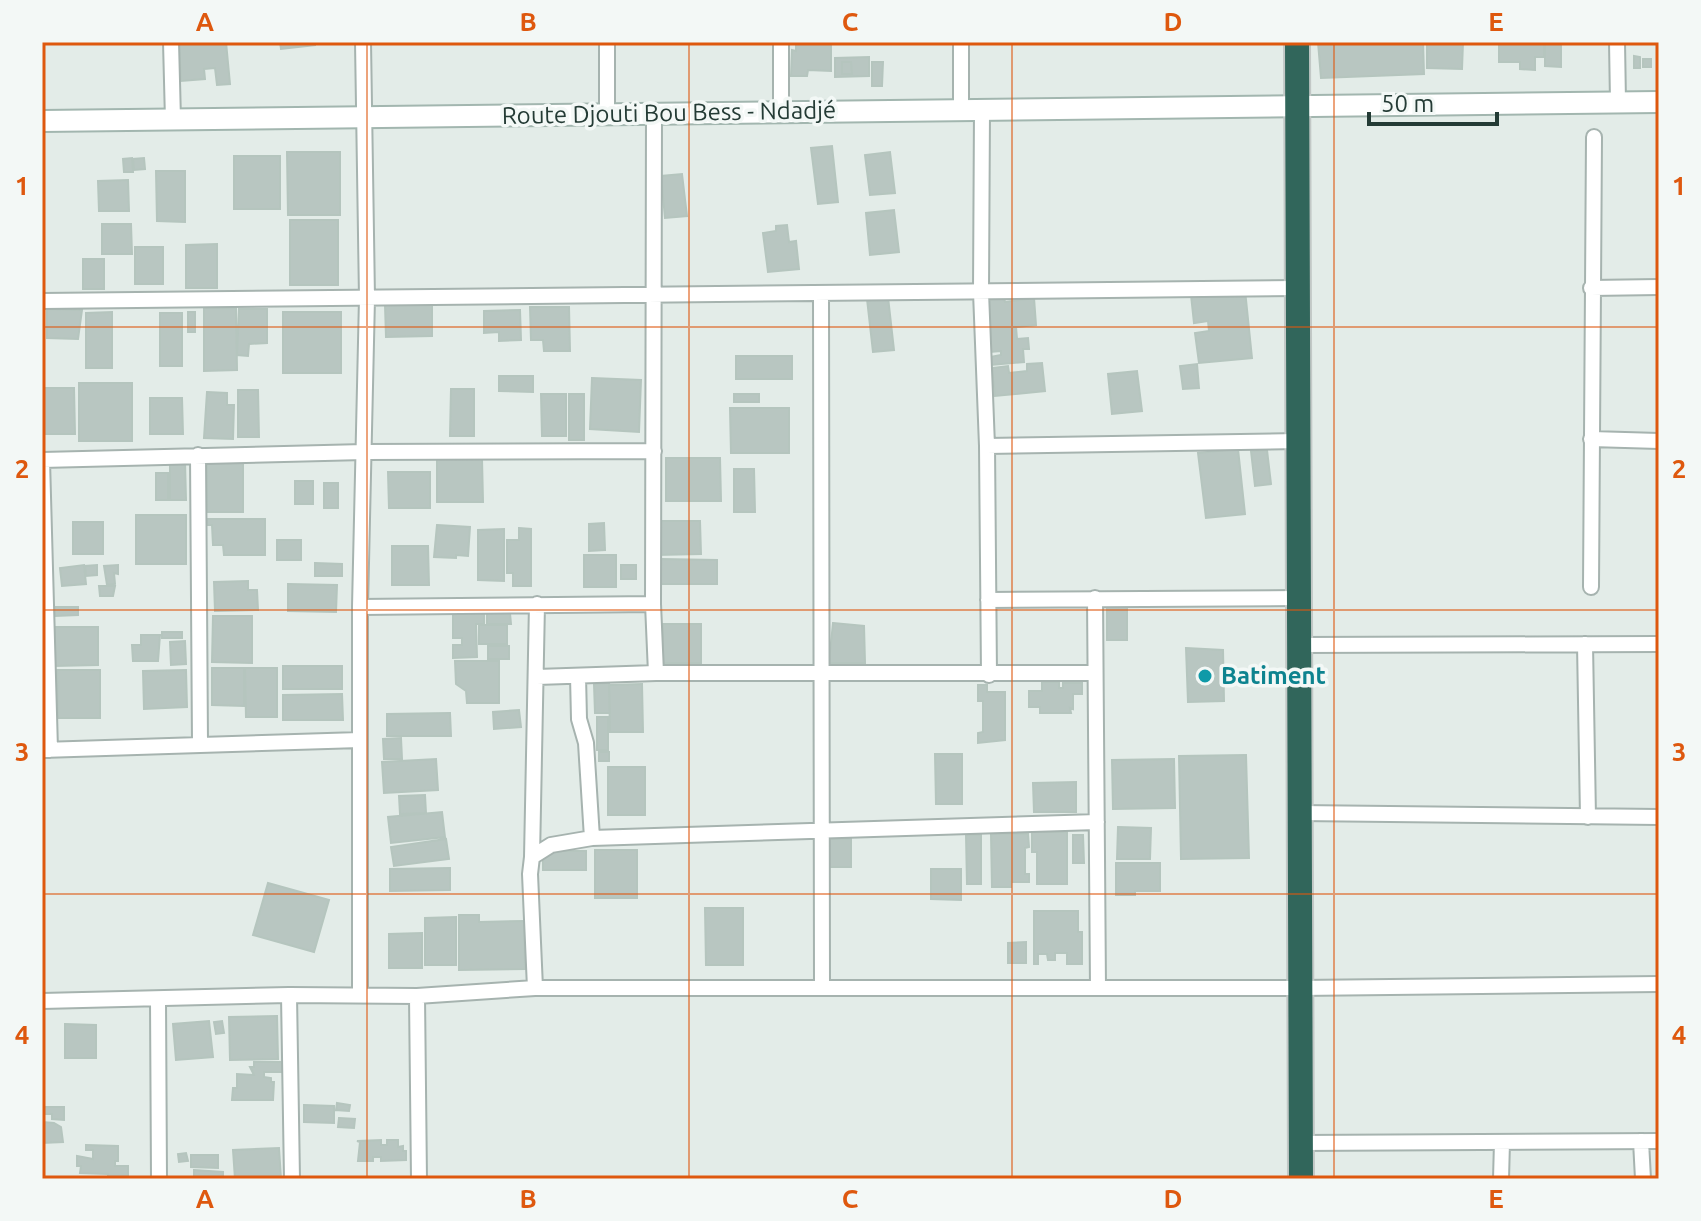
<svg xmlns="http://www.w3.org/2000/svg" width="1701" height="1221" font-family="Ubuntu,sans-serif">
<rect width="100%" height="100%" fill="#e3ece8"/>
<!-- building -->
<path fill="#b8c6c1" stroke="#b5c5be" stroke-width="2" fill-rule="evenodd" d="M179,42H226L230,84L217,85L215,68L204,69L205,79L181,81Z
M280,42H315V45L281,49Z
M796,42H831V71L808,70L807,76H791L792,50L796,51Z
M1318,42H1423L1424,74L1321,78Z
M1427,42H1463L1462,69L1427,68Z
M1499,42H1544V57H1535V70L1520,69V62H1499Z
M1545,42H1561V67L1545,66Z
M1634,56L1640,57V68H1634Z
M869,57V76L835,77V58ZM842,62H851L852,74H842Z
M1643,59H1651V67H1643Z
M842,62H851L852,74H842Z
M872,62H883L882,86H872Z
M832,146L838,202L818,204L811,148Z
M287,152H340V215H288Z
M890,152L895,193L870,195L865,155Z
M234,156H280V209H234Z
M132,158L133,172H124L123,159Z
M144,158L145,169L134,170L133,159Z
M156,171H185V222L157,221Z
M682,174L687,216L665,218L661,176Z
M128,180L129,211H99L98,181Z
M894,210L899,252L870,255L866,213Z
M290,220H338V285H290Z
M102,224H131L132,254H102Z
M787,225L789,242L796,241L799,269L768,272L763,233L776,231V226Z
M217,244V288H186V245Z
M135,247H163V284H135Z
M83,259H104V289H83Z
M1245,290L1252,358L1199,363L1195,333L1209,331L1208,321L1194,323L1191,295Z
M888,297L894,350L873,352L867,299Z
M1004,298L1005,302L1034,298L1036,325L1016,327L1017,339L1028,338L1029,349H1023L1024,362L991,365L990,357L1001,355V351L990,352L984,300Z
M432,304V336L386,337L385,305Z
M530,307H569L570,351H544L543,340H531Z
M204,308H236L237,370L204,371Z
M47,309L82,310L78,339L47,338Z
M239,309H267V343L249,344L248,356L237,355Z
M520,310L521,340L499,341V332L484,333V311Z
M112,312V368H86V313Z
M188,312H195V332H188Z
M283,312H341V373H283Z
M160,313H182V366H160Z
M736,356H792V379H736Z
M1042,363L1045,391L995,396L992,368L1008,366L1009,373L1027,371V364Z
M1197,364L1199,388L1183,389L1180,366Z
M1137,371L1142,411L1112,414L1108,374Z
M499,376H533V392L499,391Z
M592,378L641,380L639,432L590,429Z
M79,383H132V441H79Z
M42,388H74L75,434H42Z
M451,389H474V436H450Z
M238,390H258L259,437H238Z
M207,392L227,393V405H234L233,439L204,438Z
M541,394H566V436H542Z
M569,394H584V440H569Z
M734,394H759V402H734Z
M150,398H182L183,434H150Z
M730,408H789V453H731Z
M1238,449L1245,514L1206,518L1198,453Z
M1267,450L1271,484L1255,486L1251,451Z
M666,458H720L721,501H666Z
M437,459H482L483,502H437Z
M170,461H185L186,500H170Z
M207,461H243V512H207Z
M734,469H754L755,512H734Z
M388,472H430V508H389Z
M156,473H168V500H156Z
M295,481H313V504H295Z
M324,483H338V508H324Z
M136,515H186V564H136Z
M207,519H265V555H224L223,545H213L212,525H207Z
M656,521H700L701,554L656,555Z
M73,522H103V554H73Z
M604,523L605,550L589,551V524Z
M437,525L470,527L468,556L456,555V558L434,557Z
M519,528L531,529V586H513V573H507V540H519Z
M504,529V581L478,580V530Z
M277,540H301V560H277Z
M392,546H428L429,585H392Z
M584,555H616V587H584Z
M661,559L717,560V584H661Z
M315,563L342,564V576H315Z
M84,565L86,584L62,586L60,568Z
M97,565V575L86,576L85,566Z
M118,565V574L114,573L115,584L107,585L104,566Z
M621,565H636V579H621Z
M248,581V590H257L258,610L215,611L214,582Z
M288,584L337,585L336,612L288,611Z
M99,586H115L113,596H100Z
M55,607H78V615L55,616Z
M1107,607H1127V640H1107Z
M484,610V624H476L477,657L453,658V645H462V638H453V611Z
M487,613H510L511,624H487Z
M213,616H252V663L212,662Z
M833,623L864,626L865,663H829Z
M663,624H701V663H663Z
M479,625H507V644H479Z
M54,627H98V665L54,666Z
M162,632H182V638H162Z
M141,635H160L158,661H133L132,645H141Z
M185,641L186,664L171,665L170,642Z
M488,646H509V659H488Z
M1186,648L1223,650L1224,701L1188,702Z
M455,661H499V703H467L466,691L456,684Z
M283,666H342V689H283Z
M212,668H244V706L212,705Z
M245,668H277V717H246Z
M57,670H100V718H58Z
M186,670L187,707L144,709L143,671Z
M1042,682H1059V688H1063V683H1082V694H1073V709L1070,708L1071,713H1040V707H1029V691H1042Z
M609,683L610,713H595L594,684Z
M642,684L643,732H610L609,685Z
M978,685H987V692H1005V740L978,743V733L983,732V701H978Z
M342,694L343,720H283V695Z
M519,710L521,727L494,729L493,712Z
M450,713L451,736H387V714Z
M597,717H608V750H597Z
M401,738L402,759H384L383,739Z
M599,752H609V761H599Z
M935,754H962V804H936Z
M1246,755L1249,858L1181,859L1179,756Z
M436,759L438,790L384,793L382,762Z
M1174,759L1175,808L1113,809L1112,760Z
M608,767H645V815H608Z
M1076,782V812H1034L1033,783Z
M425,795L426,813L400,814L399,796Z
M442,812L445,837L391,843L388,817Z
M1118,827L1151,828L1150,859H1117Z
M1032,832H1067V884H1037V852H1032Z
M991,834H1028L1029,847L1025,848V874H1029V882H1011V887H992Z
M966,835H981V884H967Z
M1073,835H1083L1084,863H1073Z
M446,839L449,859L394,866L391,847Z
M828,839H851V867H828Z
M595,850H637V898H595Z
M543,851H586V870H543Z
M1116,863H1160V891H1135V895H1116Z
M450,868V890L390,891V869Z
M931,869H961V900L931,899Z
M268,883L329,900L314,952L253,935Z
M705,908H743V965H706Z
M1034,911H1078V932H1082V964H1067V953H1055V960H1048L1047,954H1038V964H1034Z
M459,915H479V922L524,921L525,969L459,970Z
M456,917V965H425V918Z
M422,933V968H389V934Z
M1026,942V963H1008V943Z
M277,1016L278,1059L230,1060L229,1017Z
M209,1021L213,1057L176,1060L173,1024Z
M222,1021L224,1033L216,1034L214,1022Z
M65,1024L96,1025V1058H65Z
M254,1062H282V1072H264V1077L271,1078V1082H274L273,1100H232L233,1088H237V1074L254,1075L250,1067H254Z
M337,1103L350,1105L349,1111L336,1110Z
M304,1105L334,1106V1123L304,1122Z
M42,1107H64V1120L52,1119V1114H42Z
M339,1118L355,1119L354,1128L338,1127Z
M42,1122L54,1123L61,1127L63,1142L42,1143Z
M381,1140V1145H387V1140H398V1147L403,1146V1151H406V1160L381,1161V1157H373V1161H358L360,1142L357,1141Z
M86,1145L118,1146V1161H115V1166H128V1179H88H108V1174L80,1173L81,1166H77V1156L93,1159V1150H86Z
M279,1148L281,1179H235L233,1150Z
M186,1153L188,1161L179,1162L178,1154Z
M191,1155H218V1168L191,1167Z
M194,1170L223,1172V1179H194Z"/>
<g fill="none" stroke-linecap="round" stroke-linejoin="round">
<!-- street casing -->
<g stroke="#a6b3af" stroke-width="18">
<path id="street" d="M171,42L173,120
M781,42V112
M961,42V110
M1617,42L1618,102
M982,110L981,292L987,446L989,675
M654,113L653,604L656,673
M607,114V42
M1591,288L1659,287
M821,293L822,987
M42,301L1297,288
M1591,439L1659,441
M987,446L1298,441
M198,455L200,743
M42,460L364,452L654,451
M42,460L50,750
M1591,587L1594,137
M1095,598L1098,988
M988,600L1300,598
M360,607L653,604
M1585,644L1588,817
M1300,645L1659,644
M578,676L579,719L586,743L592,838
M537,677L656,673H1094
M42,750L360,740
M1299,813L1659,817
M532,857L537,604
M535,988L530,874L532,857L551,845L592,838L1097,822
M289,995L292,1179
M360,995V607L367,298L363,42
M417,996L419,1179
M158,1000L159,1179
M42,1001L289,995L417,996L535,988H1300L1659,984
M1641,1141L1643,1179
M1301,1143L1659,1141
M1501,1179L1502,1142"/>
</g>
<!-- secondary casing -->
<g stroke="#a2b6af" stroke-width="24">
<path id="secondary" d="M42,121L1659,102"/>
</g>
<!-- highway casing -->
<g stroke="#c2c8c6" stroke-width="28">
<path id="highway" d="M1297,42L1301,1179"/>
</g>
<!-- street -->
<use href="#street" stroke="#fff" stroke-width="14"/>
<!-- secondary -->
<use href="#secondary" stroke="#fff" stroke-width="20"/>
<!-- highway -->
<use href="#highway" stroke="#31665b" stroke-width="24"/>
</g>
<!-- grid -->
<path fill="none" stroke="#de580e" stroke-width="2" stroke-opacity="0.55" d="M367,42V1179M689,42V1179M1012,42V1179M1334,42V1179M42,327H1659M42,610H1659M42,894H1659"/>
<!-- markers -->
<circle fill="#0f9aa8" stroke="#f3f8f6" stroke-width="3" cx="1205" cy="676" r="8"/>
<g text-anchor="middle" stroke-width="7" stroke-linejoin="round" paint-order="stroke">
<!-- street labels -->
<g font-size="24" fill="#243b35" stroke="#f3f8f6">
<text transform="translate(669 113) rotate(-1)" y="8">Route Djouti Bou Bess - Ndadjé</text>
</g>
<!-- culture labels -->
<g font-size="24" font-weight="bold" fill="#0d838f" stroke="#f3f8f6" text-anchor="start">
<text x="1221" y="684">Batiment</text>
</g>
</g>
<!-- border -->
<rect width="1701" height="1221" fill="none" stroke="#f3f8f6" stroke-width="88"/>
<!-- scale -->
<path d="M1369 112v12h128v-12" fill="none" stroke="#243b35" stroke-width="4"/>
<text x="1381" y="112" font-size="24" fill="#243b35" stroke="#f3f8f6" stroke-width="6" paint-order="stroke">50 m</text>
<rect x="44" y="44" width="1613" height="1133" fill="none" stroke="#de580e" stroke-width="3"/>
<g font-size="26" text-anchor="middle" font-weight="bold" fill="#de580e">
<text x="205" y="31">A</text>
<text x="528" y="31">B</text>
<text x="850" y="31">C</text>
<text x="1173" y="31">D</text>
<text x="1496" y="31">E</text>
<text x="22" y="195">1</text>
<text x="1679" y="195">1</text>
<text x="22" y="478">2</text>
<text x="1679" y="478">2</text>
<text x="22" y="761">3</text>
<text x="1679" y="761">3</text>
<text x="22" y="1044">4</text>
<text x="1679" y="1044">4</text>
<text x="205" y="1208">A</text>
<text x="528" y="1208">B</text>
<text x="850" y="1208">C</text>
<text x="1173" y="1208">D</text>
<text x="1496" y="1208">E</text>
</g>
</svg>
